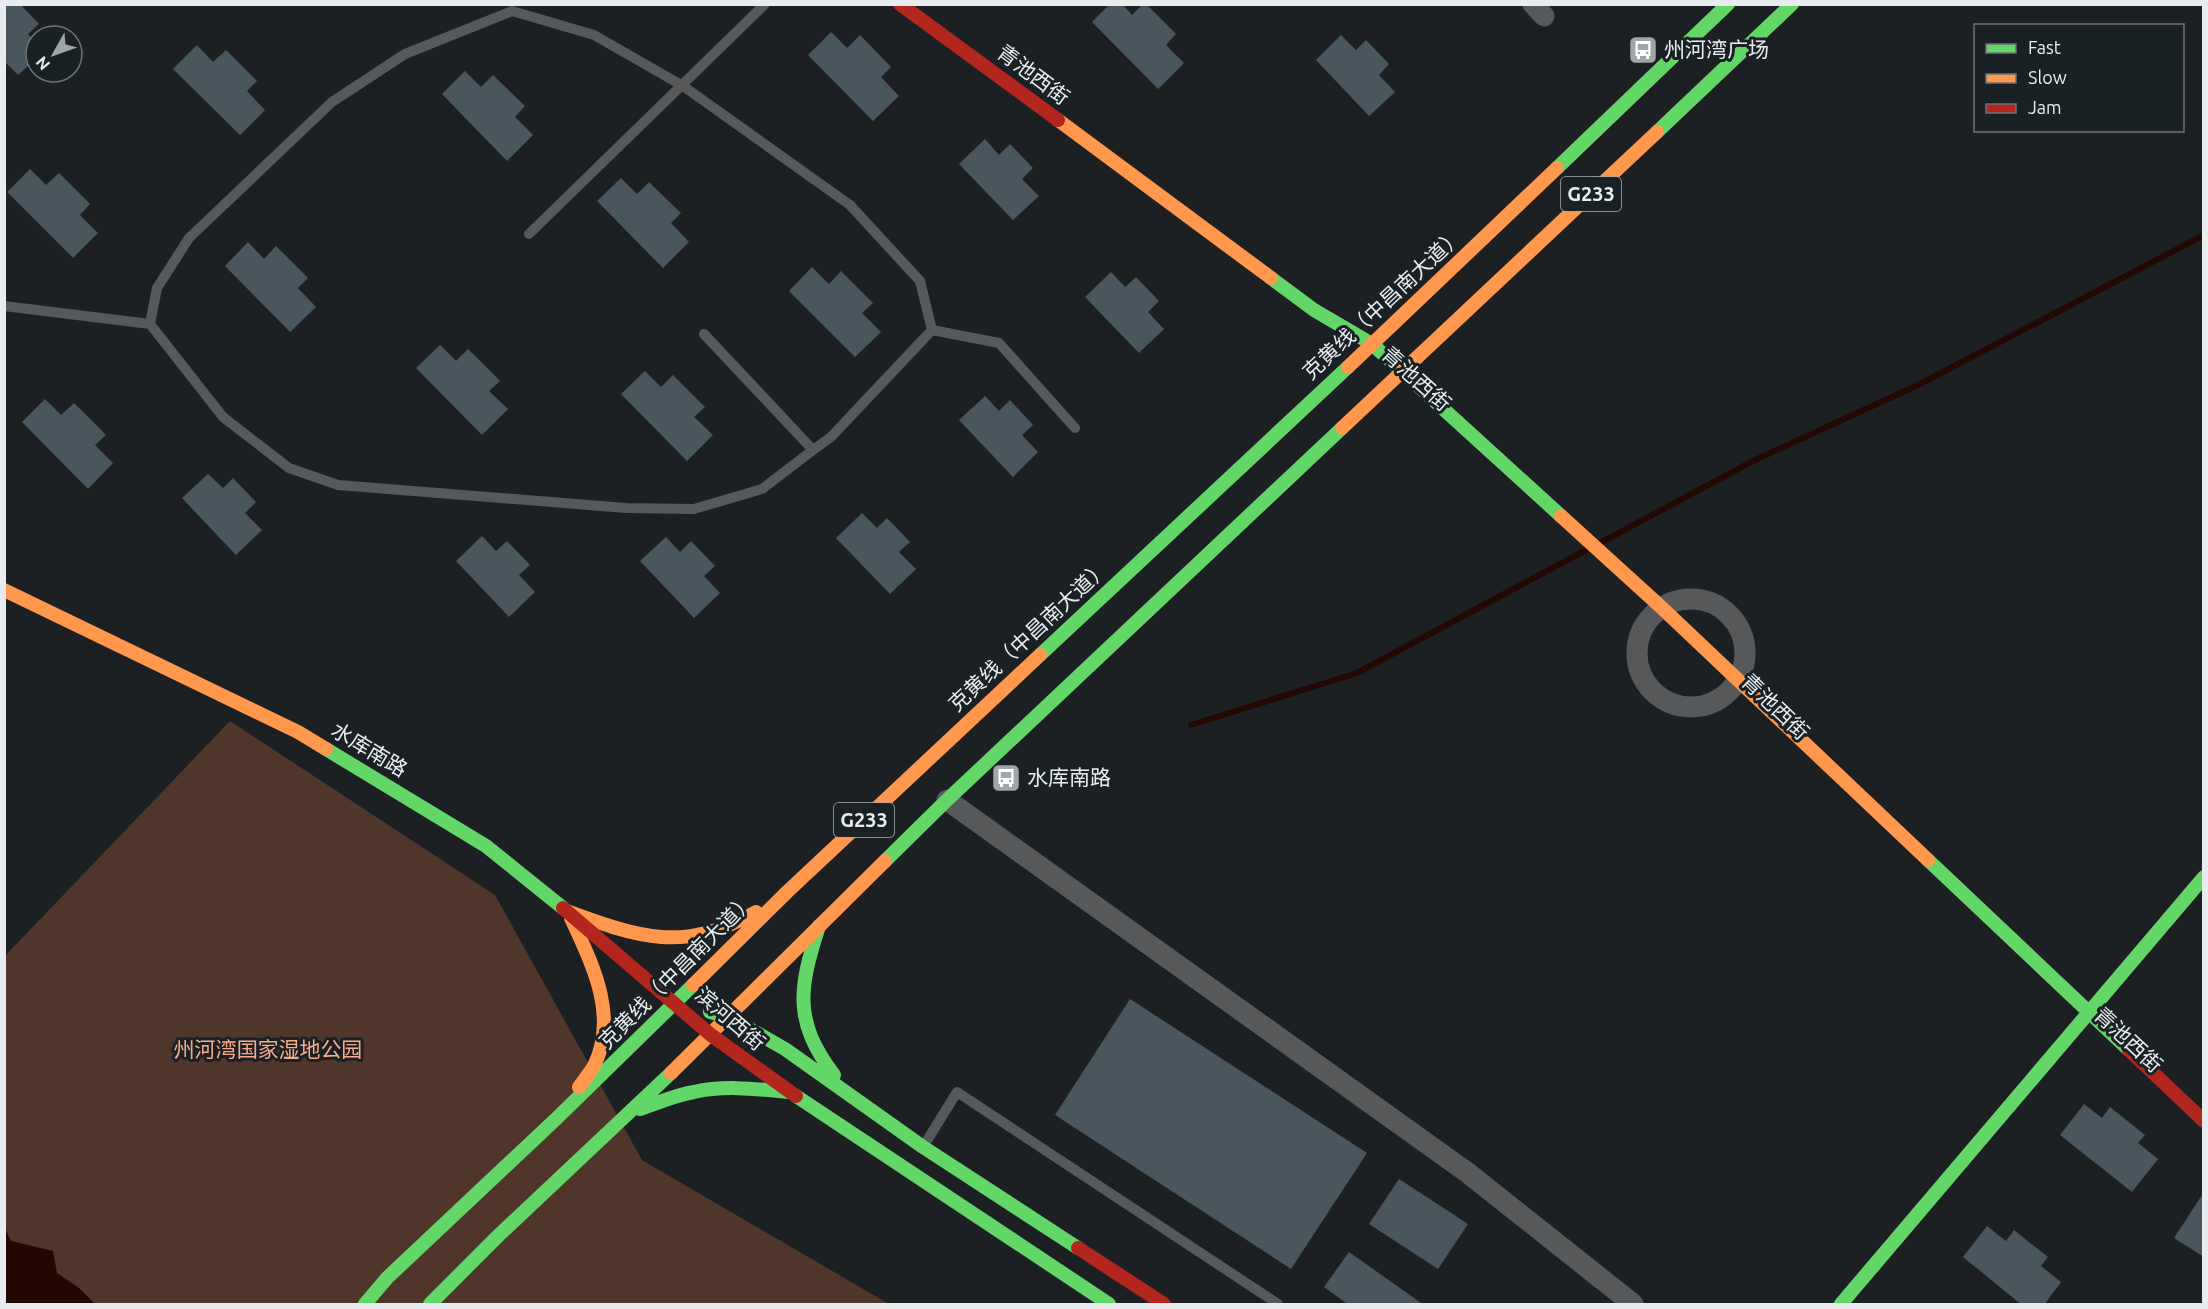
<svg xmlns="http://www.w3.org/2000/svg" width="2208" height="1309" font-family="Ubuntu,'Noto Sans SC',sans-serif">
<rect width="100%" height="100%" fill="#1d2022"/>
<!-- green -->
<path fill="#50352a" d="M230,721L495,895L642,1160L889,1304H5L4,957Z"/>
<!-- water -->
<path fill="#230703" d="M5,1228L11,1241L53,1251L57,1273L79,1288L95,1304H5Z"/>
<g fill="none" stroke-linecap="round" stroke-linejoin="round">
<!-- stream -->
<path stroke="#230703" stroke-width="6" d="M1600,543L1753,461L1920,384L2204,235
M1191,725L1357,673L1586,550"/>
</g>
<!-- building -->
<path fill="#4a565d" d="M4,4H20L39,24L28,34L36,43V59L18,75L4,61Z
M1110,4H1122L1132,15L1143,4H1146L1176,34L1166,45L1184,63L1158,89L1092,22Z
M831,32L847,48L860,35L891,67L881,77L899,96L873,121L808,55Z
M1341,35L1356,50L1366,40L1389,64L1379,75L1395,92L1369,116L1316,60Z
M197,45L213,62L226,50L257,81L247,91L265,110L240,135L173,69Z
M465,71L481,87L493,75L525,106L515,117L533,135L507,161L442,94Z
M985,139L999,155L1010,144L1033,168L1022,179L1039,196L1013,220L959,164Z
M30,169L46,185L59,173L90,204L80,215L98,233L73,258L7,192Z
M621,178L637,194L649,182L681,213L671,223L689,242L663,268L597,201Z
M248,242L264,259L276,246L308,278L298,288L316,307L290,332L225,266Z
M812,267L829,284L841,271L873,303L862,313L881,332L855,357L789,291Z
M1111,272L1125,287L1136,277L1159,301L1148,312L1164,329L1139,353L1085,297Z
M440,345L456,361L468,349L500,381L489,391L508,409L482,435L416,368Z
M645,371L661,387L673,375L705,407L694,417L713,435L687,461L621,394Z
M985,396L999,411L1010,400L1033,425L1022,435L1038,452L1013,477L959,420Z
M45,399L61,415L74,403L106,435L95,445L113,463L88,489L22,422Z
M208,474L223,488L233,478L256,502L245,513L262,530L236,555L182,498Z
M862,513L877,528L887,518L910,542L899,552L916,569L890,594L836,538Z
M482,536L496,551L507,541L530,565L519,575L535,592L509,617L456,561Z
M666,537L680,552L691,541L715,566L704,576L720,593L694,618L640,561Z
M1130,999L1367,1153L1291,1269L1055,1115Z
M2084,1104L2102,1118L2110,1107L2145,1135L2138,1143L2158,1159L2132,1192L2060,1135Z
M1399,1179L1468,1224L1438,1269L1369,1224Z
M2204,1192V1257L2174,1238Z
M1987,1226L2006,1241L2014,1230L2048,1257L2041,1266L2061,1282L2044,1305H2022L1963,1257Z
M1349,1252L1424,1305H1349L1324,1287Z"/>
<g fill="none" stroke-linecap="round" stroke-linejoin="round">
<!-- lane -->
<path stroke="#565859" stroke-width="10" d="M529,234L765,4
M4,306L150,324L223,417L289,468L338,485L626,508L694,509L762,489L813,450L831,437L932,330
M150,324L157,288L189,238L332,102L405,54L512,11L594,35L683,86L850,205L920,281L932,330L999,343L1075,428
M704,334L813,450
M923,1147L957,1092L1278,1304"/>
<!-- street -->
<path stroke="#565859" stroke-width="21" d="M1533,4L1544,16
M1637 653a54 54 0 1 1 108 0a54 54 0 1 1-108 0Z
M947,800L1468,1173L1633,1304"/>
<!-- fast -->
<path stroke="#63d668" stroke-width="14" d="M1657,132L1792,4
M1557,168L1728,4
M1271,278L1314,310L1372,344L1561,516
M1040,655L1348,367
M326,749L486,846L563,908
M1928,860L2129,1050
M885,861L947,800L1342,428
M819,926C799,988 793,1021 834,1075
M710,1012L729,1017L785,1049L923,1147L1078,1248
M796,1096L1109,1304
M640,1109C658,1103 675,1095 694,1092C724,1085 757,1089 788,1092
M365,1304L387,1278L557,1118L693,985
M430,1304L499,1235L671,1073
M1841,1304L2204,877"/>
<!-- slow -->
<path stroke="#ff974d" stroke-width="14" d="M1058,120L1271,278
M1348,367L1557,168
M1342,428L1657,132
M1561,516L1661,607L1928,860
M4,590L298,732L326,749
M567,911C640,938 683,953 756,912
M571,918C592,964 618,1014 595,1064C591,1072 584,1080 579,1087
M693,985L787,892L1040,655
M671,1073L885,861"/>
<!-- jam -->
<path stroke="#b3261e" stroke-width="14" d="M900,4L1058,120
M563,908L711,1035L796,1096
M2129,1050L2204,1121
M1078,1248L1164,1304"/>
</g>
<!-- icons -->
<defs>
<g id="bus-square" transform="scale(1.5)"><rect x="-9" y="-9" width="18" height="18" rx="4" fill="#a1a5a7" stroke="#1a2125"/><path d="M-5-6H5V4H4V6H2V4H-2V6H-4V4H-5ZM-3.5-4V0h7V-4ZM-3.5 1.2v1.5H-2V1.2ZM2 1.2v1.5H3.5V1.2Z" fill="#fff"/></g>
</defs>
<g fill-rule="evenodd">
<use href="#bus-square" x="1643" y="50"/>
<use href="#bus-square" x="1006" y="778"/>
</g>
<g text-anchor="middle" stroke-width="6" stroke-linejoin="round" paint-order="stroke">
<!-- shield labels -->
<g fill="#1a2125" stroke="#aaafb2" stroke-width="1.5">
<rect x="1561" y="177" width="60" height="34" rx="4.5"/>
<rect x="834" y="803" width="60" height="34" rx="4.5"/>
</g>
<g font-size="20" font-weight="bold" fill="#e8ecef">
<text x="1591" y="201">G233</text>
<text x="864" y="827">G233</text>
</g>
<!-- poi labels -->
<g font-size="21" fill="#e8ecef" stroke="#1a2125" text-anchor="start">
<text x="1664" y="57">州河湾广场</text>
<text x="1027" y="785">水库南路</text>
</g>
<!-- street labels -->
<g font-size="21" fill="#e8ecef" stroke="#1a2125">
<text transform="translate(1033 75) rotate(37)" y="7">青池西街</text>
<text transform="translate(1383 304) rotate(-43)" y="7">克黄线（中昌南大道）</text>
<text transform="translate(1416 379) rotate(42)" y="7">青池西街</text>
<text transform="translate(1029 636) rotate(-43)" y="7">克黄线（中昌南大道）</text>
<text transform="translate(1775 707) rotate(44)" y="7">青池西街</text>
<text transform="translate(369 750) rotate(31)" y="7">水库南路</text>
<text transform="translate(677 971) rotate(-45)" y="7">克黄线（中昌南大道）</text>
<text transform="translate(730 1019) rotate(41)" y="7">滨河西街</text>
<text transform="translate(2128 1040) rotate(43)" y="7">青池西街</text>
</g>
<!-- park labels -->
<g font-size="21" fill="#faaa88" stroke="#1a2125">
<text x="268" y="1057">州河湾国家湿地公园</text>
</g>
</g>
<!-- border -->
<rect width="2208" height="1309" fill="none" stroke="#e8ecef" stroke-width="12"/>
<!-- legend -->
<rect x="1974" y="24" width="210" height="108" fill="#1a2125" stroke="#6c7276" stroke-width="1.5"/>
<rect x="1986" y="44" width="30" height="9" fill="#63d668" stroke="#6c7276" stroke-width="1.5"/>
<text x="2028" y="54" font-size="18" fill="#e8ecef">Fast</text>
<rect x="1986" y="74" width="30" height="9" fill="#ff974d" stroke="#6c7276" stroke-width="1.5"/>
<text x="2028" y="84" font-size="18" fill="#e8ecef">Slow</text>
<rect x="1986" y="104" width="30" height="9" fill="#b3261e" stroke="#6c7276" stroke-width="1.5"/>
<text x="2028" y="114" font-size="18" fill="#e8ecef">Jam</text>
<!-- north arrow -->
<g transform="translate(54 54) rotate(230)"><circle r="28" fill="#1a2125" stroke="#6c7276" stroke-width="1.5"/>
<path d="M0-4.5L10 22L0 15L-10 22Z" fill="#a1a5a7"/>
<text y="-9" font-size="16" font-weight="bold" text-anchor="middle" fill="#e8ecef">N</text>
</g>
</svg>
